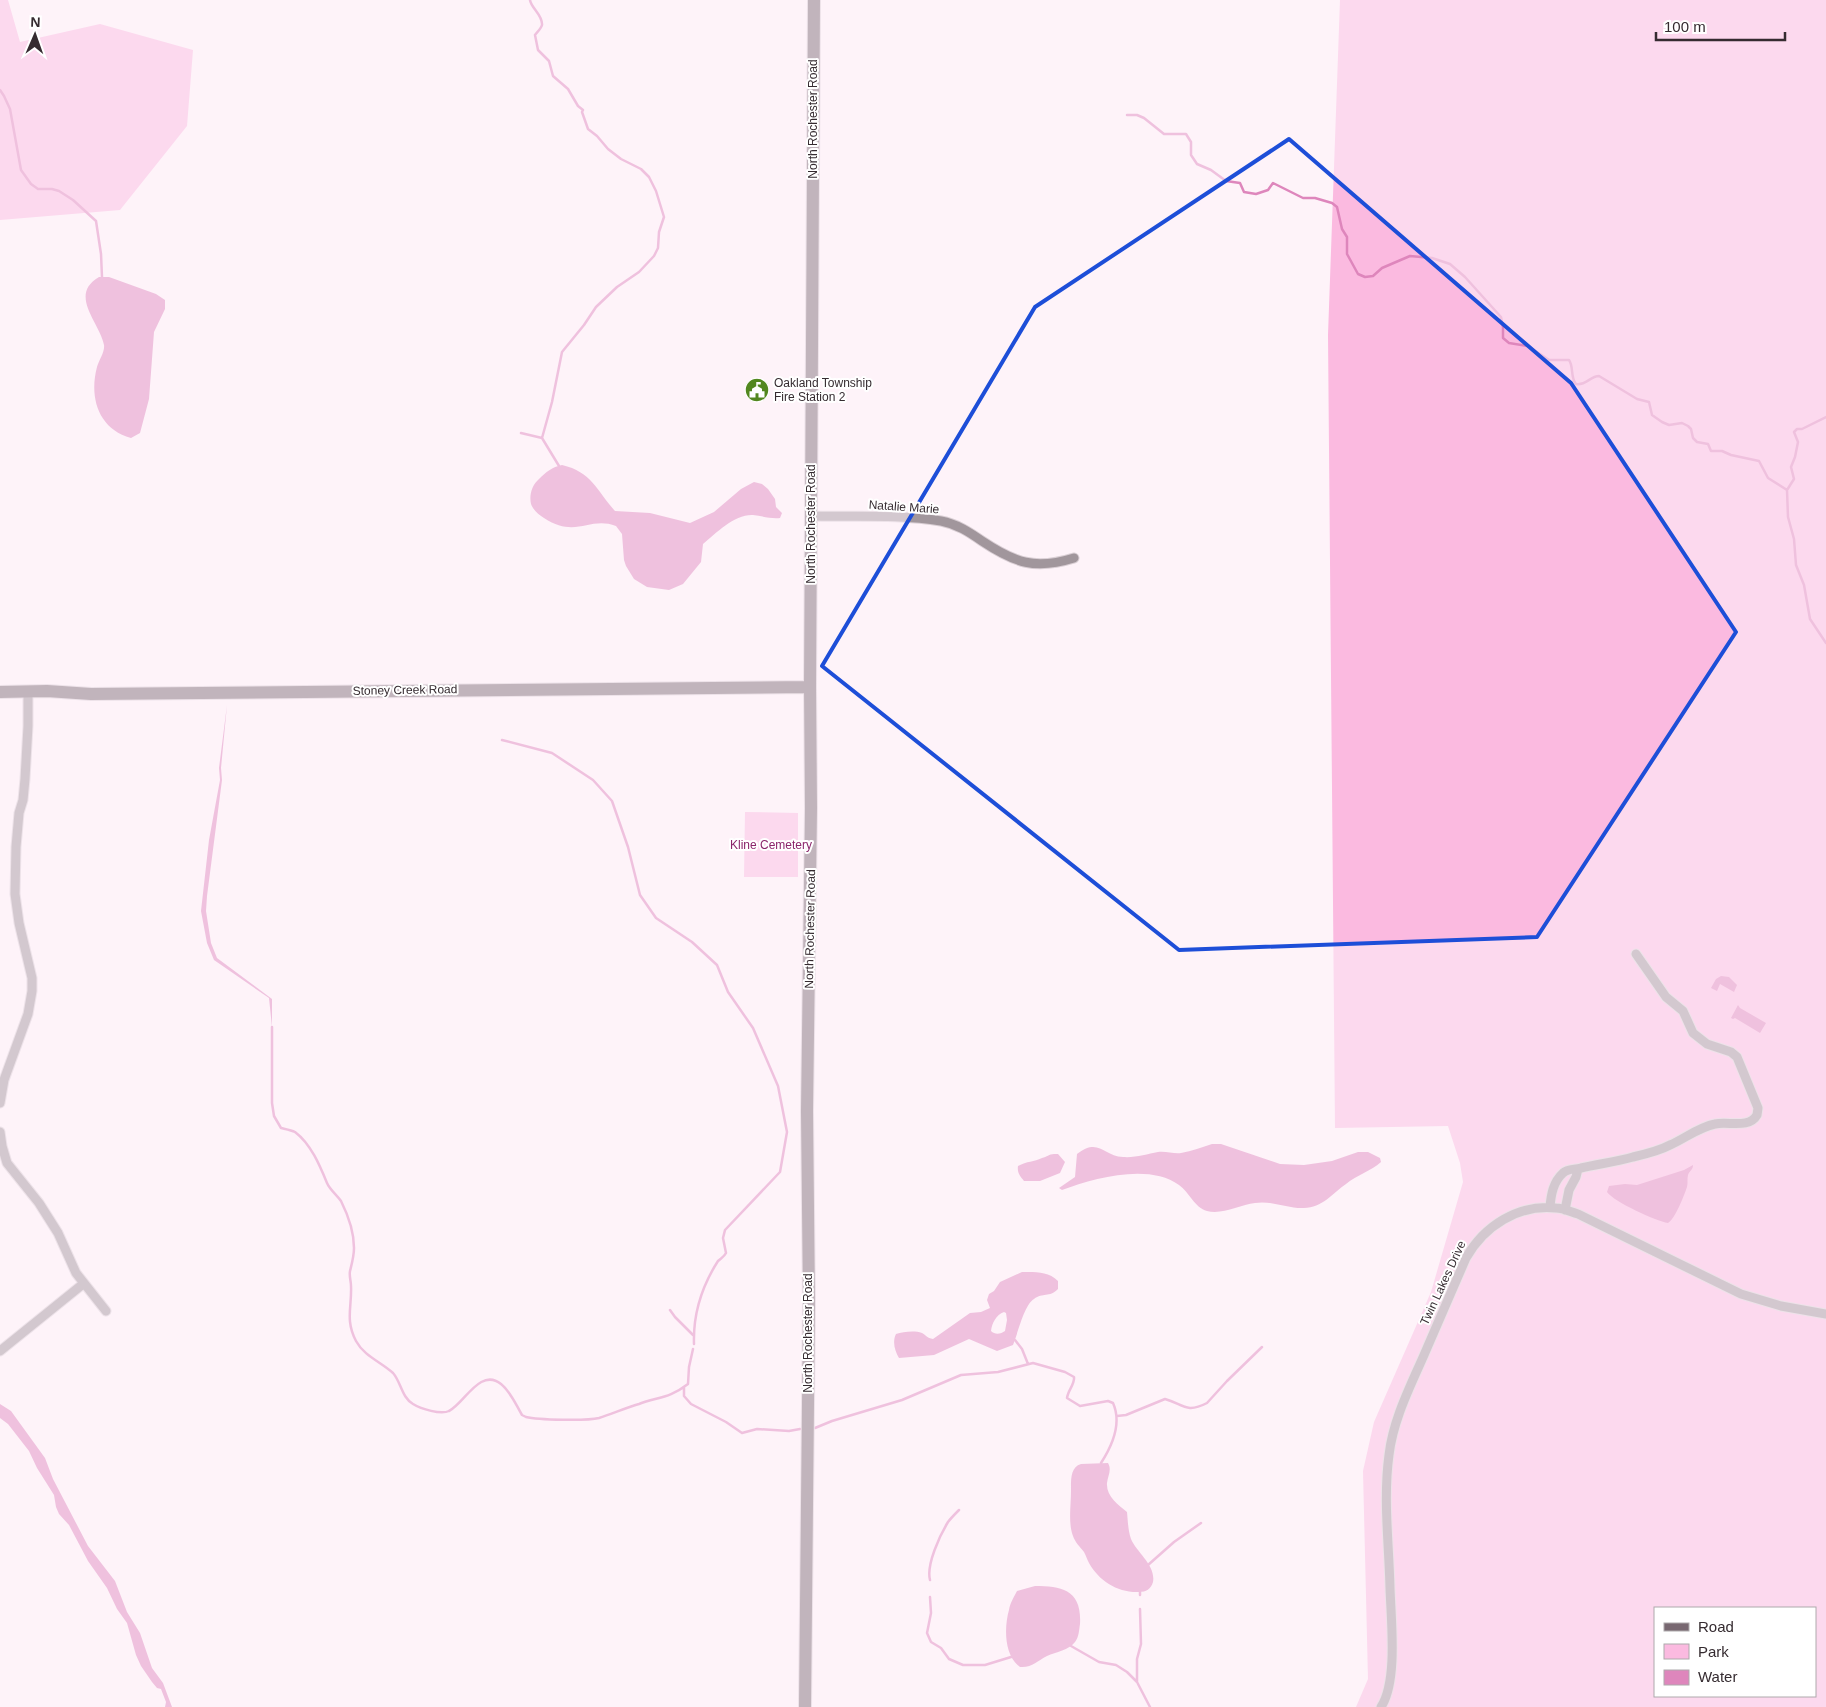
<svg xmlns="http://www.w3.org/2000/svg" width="1826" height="1707" font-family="Arial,sans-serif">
<rect width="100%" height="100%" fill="#fef3f9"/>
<!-- green -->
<path fill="#fbbae0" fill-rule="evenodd" d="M0,0H8L20,42L100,24L193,50L187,126L120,210L0,220Z
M1340,0H1826V1707H1356L1368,1679L1363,1471L1374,1422L1431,1292L1463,1182L1460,1163L1448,1126L1335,1128L1328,335ZM1655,1608H1815V1696H1655Z
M745,812L798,813V877H744Z"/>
<!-- water -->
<path fill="#de86bc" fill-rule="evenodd" d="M99,277H109L156,294L165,300V309L154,332L149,399L140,433L131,438C98,429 89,397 97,367C99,360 105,352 104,345C100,323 68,295 99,277Z
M562,465C592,472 597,491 615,511L650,513L690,523L714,512L741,489L754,482L762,484L768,489L775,499L776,507L782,513L780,518C771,519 762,516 753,515C735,514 716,533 703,544L701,562L683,584L669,590L647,587L634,579L626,566L624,560L622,534L616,526C589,516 576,539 544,518C539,515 533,510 531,504C529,495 532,485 539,479C546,472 552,467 562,465Z
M227,705L221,768L222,780L207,896L206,911L211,943L217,958L272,999V1027L269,998L214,960L207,943L201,911L209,840L220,780L219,768Z
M1721,976L1729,977L1737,985L1734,992L1720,984L1717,991L1711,988L1716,979Z
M1738,1005L1740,1008L1766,1023L1760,1033L1735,1018L1733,1019L1731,1018Z
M1212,1144H1221L1280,1164L1304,1165L1332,1161L1358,1152H1368L1380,1158L1381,1162C1371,1171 1357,1175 1346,1184C1333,1193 1322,1208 1304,1208C1288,1209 1271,1200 1255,1203C1240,1205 1222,1215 1207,1211C1195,1208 1189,1192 1179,1185C1149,1163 1094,1178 1062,1190L1059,1188L1075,1177L1077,1154C1099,1137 1103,1156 1123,1157C1135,1158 1147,1154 1158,1152C1166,1151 1174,1154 1181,1153C1192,1151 1202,1147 1212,1144Z
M1054,1154H1058L1065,1162L1060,1173L1040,1181H1024C1020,1176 1017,1173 1018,1166C1027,1161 1034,1162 1042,1158C1047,1157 1049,1154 1054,1154Z
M1693,1165C1693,1170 1690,1170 1688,1175C1687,1179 1688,1183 1687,1187C1684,1196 1675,1219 1668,1223C1656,1221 1614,1202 1607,1192L1609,1186L1625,1184L1637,1185L1684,1170Z
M1022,1272C1035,1272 1048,1271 1058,1281V1289C1049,1298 1043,1292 1034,1299C1024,1305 1018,1333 1013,1345L997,1351L969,1339L934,1355L899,1358C895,1351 892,1342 896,1334C903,1332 914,1330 922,1333C927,1336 927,1338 933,1339L970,1313L981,1312L990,1308L987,1300L989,1294L994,1291L1000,1282ZM1004,1312L1006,1313L1007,1320L1005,1331C1001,1334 995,1335 991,1331C992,1323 996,1315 1004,1312Z
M0,1404L11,1411L45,1458L53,1479L88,1546L115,1581L127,1612L140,1633L152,1668L163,1683L172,1707H165L166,1702L161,1689L157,1688L152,1682L141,1666L136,1655L127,1623L117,1609L107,1588L88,1561L69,1525L59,1514L56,1507L54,1495L37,1468L29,1451L8,1424L0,1418Z
M1108,1463C1112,1470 1108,1475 1107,1483C1106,1496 1118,1505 1127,1512C1128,1522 1128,1530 1131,1539C1137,1553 1156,1565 1153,1582C1151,1589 1146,1592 1139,1592C1118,1593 1099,1581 1089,1563C1087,1559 1086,1556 1084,1552C1080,1547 1075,1542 1073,1536C1068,1523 1071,1505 1071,1491C1071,1481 1070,1467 1081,1464Z
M1035,1586C1062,1586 1082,1590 1080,1624C1079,1630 1079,1637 1075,1642C1069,1650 1056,1652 1047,1656C1037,1661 1032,1668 1020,1667C1004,1656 1004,1627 1009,1610C1010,1603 1014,1597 1017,1591Z"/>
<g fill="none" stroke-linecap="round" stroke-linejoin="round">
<!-- stream -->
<path stroke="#de86bc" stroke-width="2.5" d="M530,0C531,8 543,15 542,25C541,29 537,32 535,35L538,50L549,61L553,76L568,89L578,106L583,110L582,112L588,129L597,136L608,149L621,159L641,169L649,177L656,191L664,217L659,232L658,248L654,256L639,272L617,287L596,307L584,325L562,352L552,402L542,438L559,466
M0,90L4,96L10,109L21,170L31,184L38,189H52L59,191L73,200L96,221L101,254L102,277
M1127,115H1137L1144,118L1164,134H1186L1191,142V155L1197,164L1211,170L1226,181L1240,183L1244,192L1256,194L1268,190L1273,183L1303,198H1315L1332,203L1337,207L1342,229L1347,237V254L1358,274L1365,277L1373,276L1382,268L1410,256L1432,258L1450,264L1465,277L1501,317L1503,327V338L1509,343L1528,346L1549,360H1569C1574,367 1570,377 1576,384C1586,386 1590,376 1599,376L1637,399L1649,402L1652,415L1662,422L1669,425L1682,423L1688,426L1691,429L1693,438L1697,442L1708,444L1711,451H1722L1731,455L1759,461L1768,478L1787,490
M1826,417L1802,429H1797L1794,432L1798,442L1795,457L1791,467L1794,479L1787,490L1788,517L1794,539L1796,565L1804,585L1810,619L1826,643
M521,433L542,438
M502,740L552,753L593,780L612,801L628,847L640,895L656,918L692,942L717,965L728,992L753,1028L778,1086L787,1132L780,1172L725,1230L723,1238L726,1253C724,1257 721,1258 718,1261C702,1286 693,1314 694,1344
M272,1027V1103L274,1116L281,1128C285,1129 291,1130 295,1132C311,1144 320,1166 327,1183C330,1190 337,1195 341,1201C348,1215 354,1233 354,1248C354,1256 352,1263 350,1271C349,1276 351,1281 351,1286C352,1307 345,1320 356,1341C364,1356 381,1362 393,1373C401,1382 402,1398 413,1404C421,1409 441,1415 449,1411C464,1404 480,1367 501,1384C511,1392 516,1405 522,1415L526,1417C538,1420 587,1421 599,1418C612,1414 625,1408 639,1404C658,1397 670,1398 688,1384L689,1367L693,1349
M670,1310L675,1317L693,1335
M1015,1340L1022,1349L1028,1364
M684,1387V1396L691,1404L726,1422L742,1433L757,1429L789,1431L800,1429
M1117,1416L1126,1415L1165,1399C1183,1404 1186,1414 1207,1403L1227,1381L1262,1347
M815,1428L832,1421L902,1400L961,1375L998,1372L1033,1363L1065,1372L1074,1377C1075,1384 1068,1390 1067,1398L1080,1406L1108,1401L1113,1403C1122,1423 1112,1446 1101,1463
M1148,1565L1174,1542L1201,1523
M930,1580C926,1565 940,1535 948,1522C951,1518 955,1514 959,1510
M1140,1592V1595
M930,1597L931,1613L927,1633L931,1642L941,1648L949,1659L963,1665H985L1011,1657
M1071,1646L1099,1662L1116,1665L1127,1672L1137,1682L1150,1707
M1137,1682V1659L1141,1644L1140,1609"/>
<!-- street casing -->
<g stroke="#dacfd5" stroke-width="11">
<path id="street" d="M811,516C853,517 900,514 941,521C957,524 969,532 982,541C1015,563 1035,570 1074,558
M0,1103L4,1080L28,1014L32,991V978L19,923L15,894L16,847L19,813L23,800L25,779L28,726V692
M0,1132L2,1146L7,1163L39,1203L58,1233L76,1273L106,1311
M1550,1207C1551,1195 1553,1182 1563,1173C1568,1168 1574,1170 1581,1168C1598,1164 1616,1162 1633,1157C1646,1154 1659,1151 1670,1145C1684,1139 1699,1127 1715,1124C1728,1121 1749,1129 1757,1115L1758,1108L1737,1057L1731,1052L1707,1044L1693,1033L1683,1011L1666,997L1636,954
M1565,1210L1569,1190L1576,1177L1578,1169
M0,1351L83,1284
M1381,1707C1398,1681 1391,1620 1390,1588C1389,1544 1383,1499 1389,1455C1393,1420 1410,1387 1424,1355C1438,1323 1452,1290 1466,1258C1484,1226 1518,1204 1556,1208C1563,1208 1571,1212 1578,1214L1741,1294L1781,1306L1826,1314"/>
</g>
<!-- secondary casing -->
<g stroke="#dacfd5" stroke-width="14">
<path id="secondary" d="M0,692L47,691L91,694L810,687
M805,1707L809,1303L807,1111L811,808L810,687L814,0"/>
</g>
<!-- street -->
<use href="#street" stroke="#a1969c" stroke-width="9"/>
<!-- secondary -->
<use href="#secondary" stroke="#786871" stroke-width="12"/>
</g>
<!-- marked area -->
<path d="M0 0H1826V1707H0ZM1289,139L1571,383L1736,632L1537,937L1179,950L822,666L1035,307Z" fill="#fef3f9" fill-opacity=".55" fill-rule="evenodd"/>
<path fill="none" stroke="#1d4ed8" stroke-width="4" stroke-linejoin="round" d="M1289,139L1571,383L1736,632L1537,937L1179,950L822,666L1035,307Z"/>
<!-- icons -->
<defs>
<g id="civic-disc" transform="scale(1.25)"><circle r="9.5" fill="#52871f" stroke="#fff"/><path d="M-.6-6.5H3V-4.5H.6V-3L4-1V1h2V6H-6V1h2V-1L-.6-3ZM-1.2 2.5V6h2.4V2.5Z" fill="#fff"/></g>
</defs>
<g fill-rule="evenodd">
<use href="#civic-disc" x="757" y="390"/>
</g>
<g text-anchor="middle" stroke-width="4" stroke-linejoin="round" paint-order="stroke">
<!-- street labels -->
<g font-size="12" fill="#352b30" stroke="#fff">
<text transform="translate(813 119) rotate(-90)" y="4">North Rochester Road</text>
<text transform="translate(904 507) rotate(4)" y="4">Natalie Marie</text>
<text transform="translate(811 524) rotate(-90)" y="4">North Rochester Road</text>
<text transform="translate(405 690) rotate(-1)" y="4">Stoney Creek Road</text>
<text transform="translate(810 929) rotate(-89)" y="4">North Rochester Road</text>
<text transform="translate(1443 1283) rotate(-65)" y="4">Twin Lakes Drive</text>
<text transform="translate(808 1333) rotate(-90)" y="4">North Rochester Road</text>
</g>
<!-- poi labels -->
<g font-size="12" fill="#352b30" stroke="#fff" text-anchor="start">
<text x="774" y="387">Oakland Township<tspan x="774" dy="14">Fire Station 2</tspan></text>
</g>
<!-- park labels -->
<g font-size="12" fill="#8b256b" stroke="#fff">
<text x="771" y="849">Kline Cemetery</text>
</g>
</g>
<!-- legend -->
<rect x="1654" y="1607" width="162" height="90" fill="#ffffff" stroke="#aeaaac"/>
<rect x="1664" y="1623" width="25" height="8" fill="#786871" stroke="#aeaaac"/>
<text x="1698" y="1632" font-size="15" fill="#352b30">Road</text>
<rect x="1664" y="1644" width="25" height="15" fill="#fbbae0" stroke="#aeaaac"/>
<text x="1698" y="1657" font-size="15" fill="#352b30">Park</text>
<rect x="1664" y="1670" width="25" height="15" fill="#de86bc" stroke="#aeaaac"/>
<text x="1698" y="1682" font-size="15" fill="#352b30">Water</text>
<!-- north arrow -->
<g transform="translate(35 35) rotate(2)" stroke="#ffffff" stroke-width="4" paint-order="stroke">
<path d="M0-4L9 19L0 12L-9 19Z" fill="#352b30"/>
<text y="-8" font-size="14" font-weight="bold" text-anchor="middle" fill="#352b30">N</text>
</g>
<!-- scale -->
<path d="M1656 32v8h129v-8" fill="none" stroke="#352b30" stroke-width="2.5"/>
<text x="1664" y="32" font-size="15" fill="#352b30" stroke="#ffffff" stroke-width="4" paint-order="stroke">100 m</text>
</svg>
